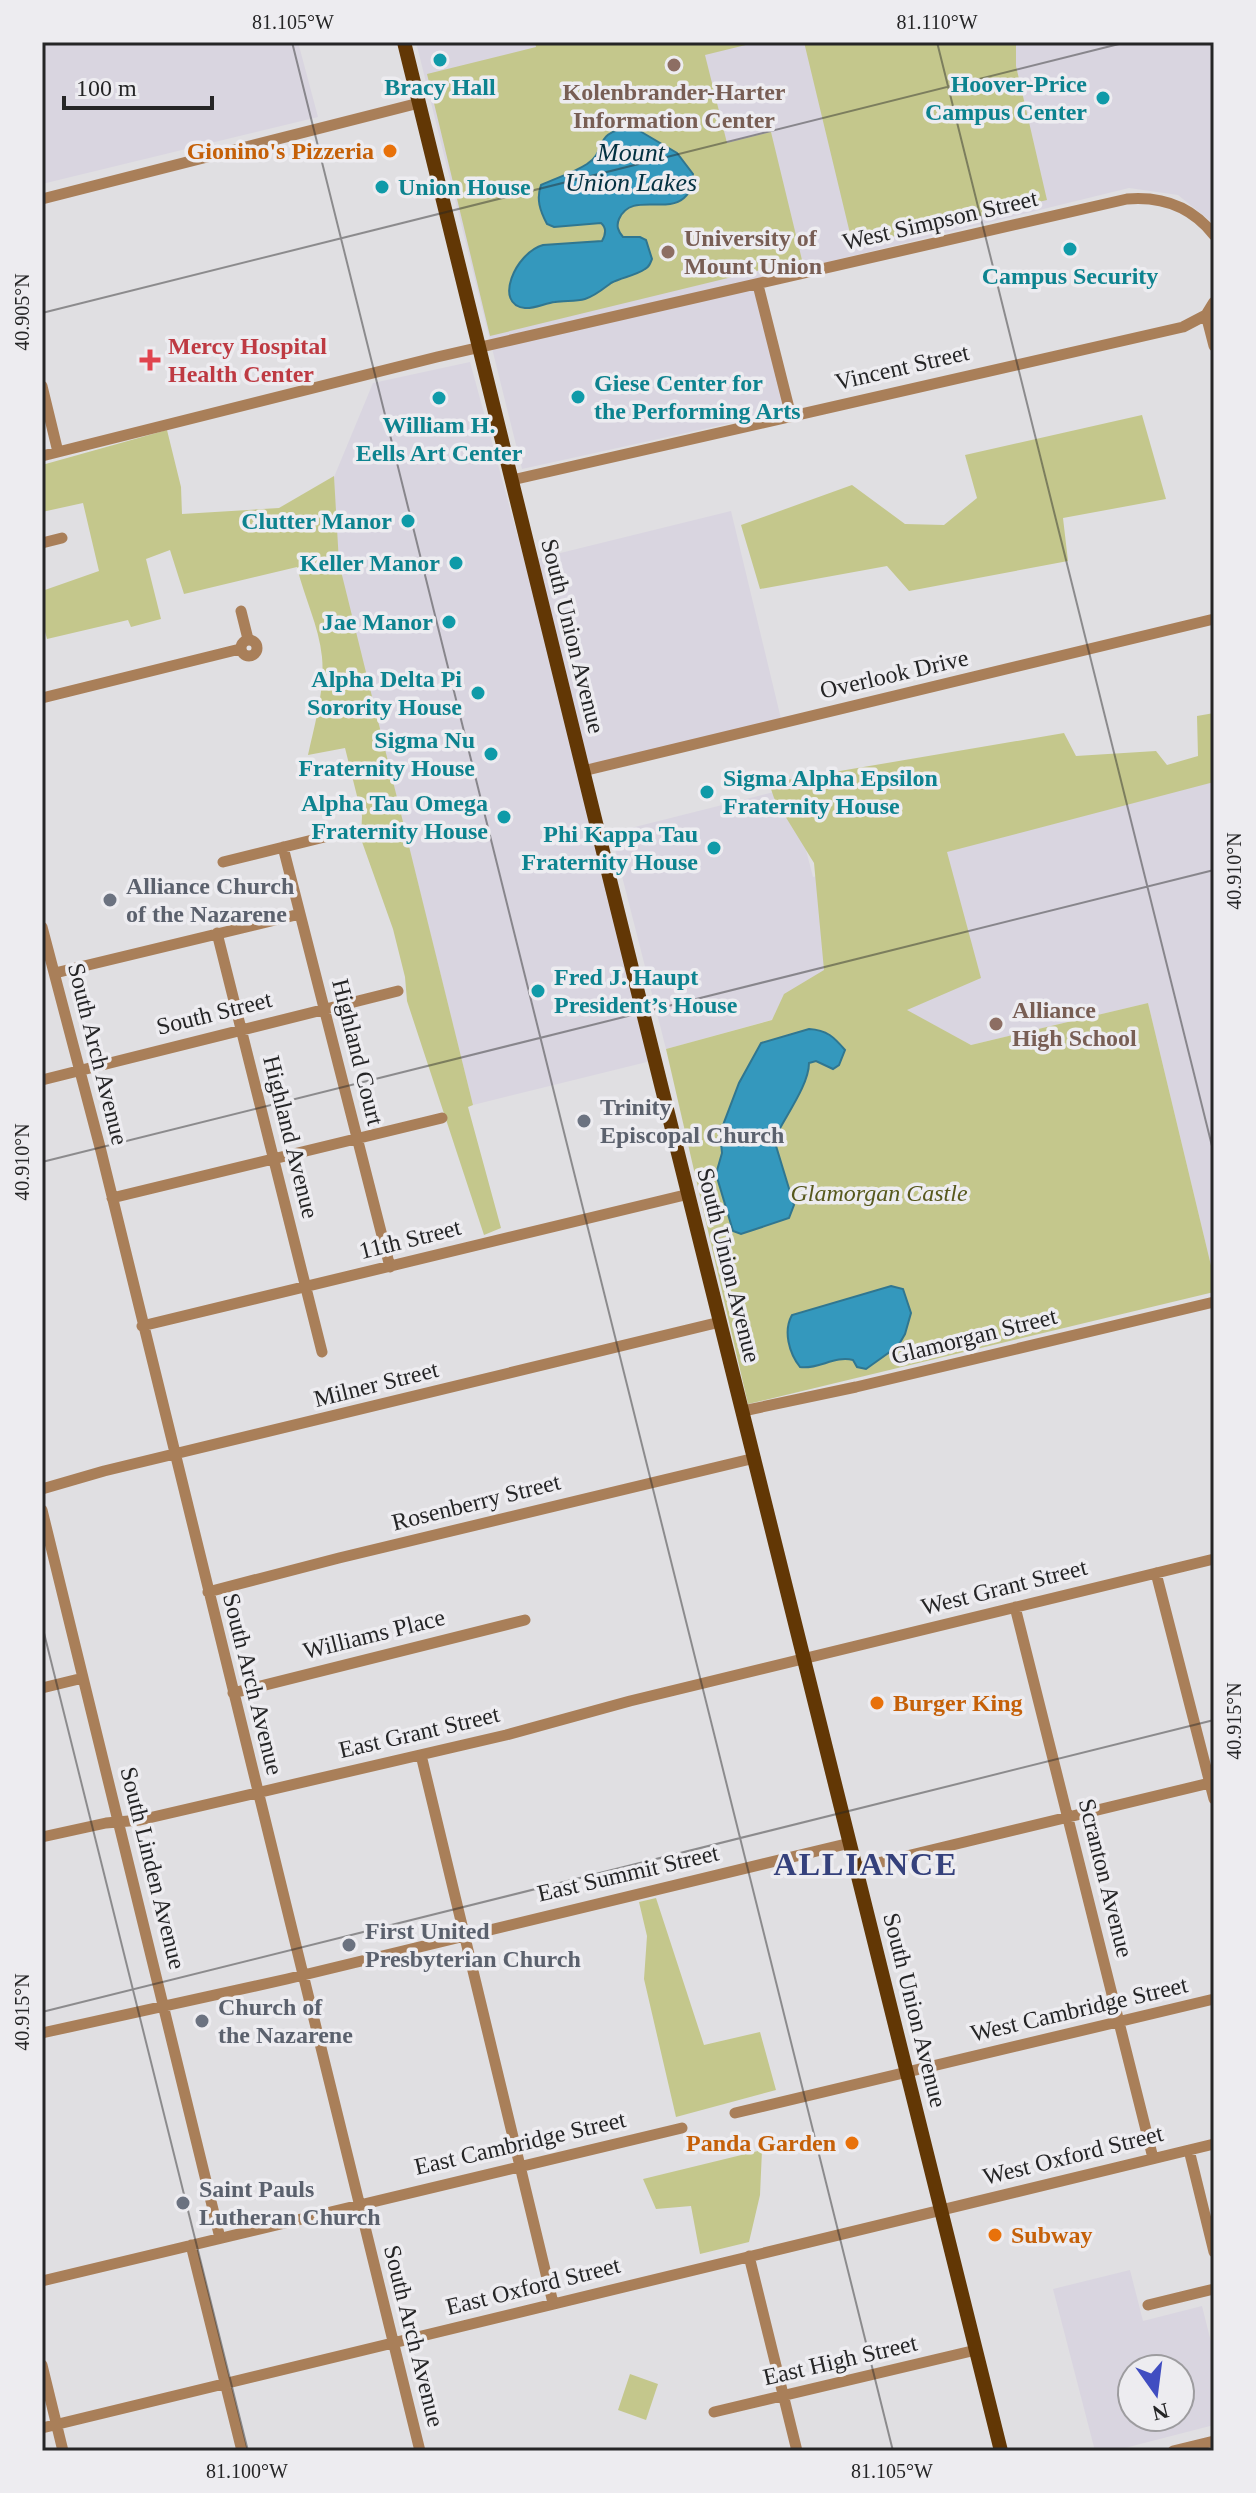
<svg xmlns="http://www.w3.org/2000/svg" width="1256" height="2493" font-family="Georgia,serif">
<rect width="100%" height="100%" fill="#e0dfe2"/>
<!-- built -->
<path fill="#d9d5e0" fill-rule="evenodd" d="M42,42H298L318,117L42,184Z
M416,42H1214V224L1178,195L1129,188L754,280L786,411L522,469Z
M470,362L598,830L655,1060L473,1105L338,563L334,477L373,383Z
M731,511L782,723L583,771L532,560Z
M1214,778V1278L1148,1003L971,1045L872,992L666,1049L611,833L790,788L813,877Z
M1130,2270L1143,2321L1202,2306L1214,2354V2425L1113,2451H1095L1053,2289ZM1180,2369V2417H1132V2369Z"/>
<!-- green -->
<path fill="#c4c78c" d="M535,42H758L705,55L727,143L771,132L802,260L490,336L427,74L536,47Z
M804,42H1016V66L1047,200L853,246Z
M1142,415L1166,499L1063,518L1068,561L909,591L887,566L760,589L741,525L852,485L905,524L944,525L977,498L965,455Z
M167,430L181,487L182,514L279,508L334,476L339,563L473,1105L468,1107L501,1228L484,1235L407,1001L405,977L393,929L361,839L362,816L345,748L308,755C315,723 325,689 322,657C319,626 304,597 297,567L184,594L170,550L146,559L161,619L131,627L128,620L47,639L42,621V591L99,571L83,503L42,512V465Z
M1214,713V782L947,852L981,978L907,1010L971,1045L1148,1003L1214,1278V1292L748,1404L666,1049L772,1020L784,994L824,970L814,863L774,798L769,783L1064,733L1076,756L1156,751L1167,765L1198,756L1197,716Z
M656,1898L704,2045L760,2032L776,2090L676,2117L644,1979L647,1936L639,1902Z
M762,2150L760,2195L749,2242L700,2254L691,2206L656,2209L643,2179Z
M630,2374L658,2384L646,2420L618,2410Z"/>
<!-- water -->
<path fill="#3498bd" stroke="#307690" stroke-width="2" d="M633,127L677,153L693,174C692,183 692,191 684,198C666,214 631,192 619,219C616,226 618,231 623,237H640L646,240L652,259C650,264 649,267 645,269C635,276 622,277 611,283C603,289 595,296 585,299C575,302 564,300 555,302C546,303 533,309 525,308C493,305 515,253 543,245L602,241C606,234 607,228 601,223L554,227L547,224C540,211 536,199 541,185C556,178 573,173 587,164C609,150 590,132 633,127Z
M809,1029C827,1030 834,1037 845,1050L839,1065L833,1069L816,1061L809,1063C809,1084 787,1114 777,1134L773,1136L794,1205L789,1218L741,1234L733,1231L716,1174L722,1153L720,1133L739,1083L761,1043Z
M891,1286L903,1289L911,1313L905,1334L898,1346L866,1369L857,1367L853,1360C835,1355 818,1370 800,1367C789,1353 783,1331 792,1315Z"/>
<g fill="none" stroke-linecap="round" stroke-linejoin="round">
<!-- minor -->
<path stroke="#a97f59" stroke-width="11" d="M42,199L419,103
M758,285L791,416
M1214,302L1206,315L1214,346
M42,386L58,452
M42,456L437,357L1127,199C1162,196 1192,207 1214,235
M512,480L1183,327L1206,315
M42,543L62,538
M241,611L248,639
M241 648a8 8 0 1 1 16 0a8 8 0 1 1-16 0Z
M42,698L240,649
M583,771L1214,619
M283,847L390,1267
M223,862L353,830
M42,927L101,1151L420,2451
M217,933L322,1352
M55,973L300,914
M42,1080L398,991
M112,1198L442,1118
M142,1326L689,1194
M743,1411L856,1387L1214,1302
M42,1489L104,1471L720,1322
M42,1510L220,2238
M1156,1573L1214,1799
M208,1592L339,1558L755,1458
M1015,1607L1153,2158
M42,1688L83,1678
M233,1693L525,1620
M421,1755L553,2303
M42,1837L106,1823L140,1820L506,1735L630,1701L1214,1559
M857,1868L1214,1782
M42,2033L287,1979L850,1843
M735,2113L1214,1999
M1189,2150L1214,2252
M191,2245L242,2451
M749,2256L797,2451
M42,2281L682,2128
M1148,2305L1214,2289
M42,2365L63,2451
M714,2412L976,2350
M42,2428L1214,2144
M1173,2451L1214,2441"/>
<!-- major -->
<path stroke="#623705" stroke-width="14" d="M404,42L612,888L1001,2451"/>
</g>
<!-- ticks -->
<path fill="none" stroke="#252526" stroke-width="2" stroke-opacity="0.45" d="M292,42L893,2451M937,42L1214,1154M42,313L1127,42M42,1162L1214,870M42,1625L248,2451M42,2012L1214,1720"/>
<!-- markers -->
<g fill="#0f9aa8" stroke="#edecf0" stroke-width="3">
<circle cx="440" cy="60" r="8"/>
<circle cx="1103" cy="98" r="8"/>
<circle cx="382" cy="187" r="8"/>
<circle cx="1070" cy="249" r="8"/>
<circle cx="578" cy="397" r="8"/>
<circle cx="439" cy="398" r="8"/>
<circle cx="408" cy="521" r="8"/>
<circle cx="456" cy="563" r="8"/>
<circle cx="449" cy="622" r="8"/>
<circle cx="478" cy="693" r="8"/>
<circle cx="491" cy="754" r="8"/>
<circle cx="707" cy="792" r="8"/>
<circle cx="504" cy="817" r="8"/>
<circle cx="714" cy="848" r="8"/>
<circle cx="538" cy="991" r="8"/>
</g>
<g fill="#8d6e63" stroke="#edecf0" stroke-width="3">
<circle cx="674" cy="65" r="8"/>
<circle cx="668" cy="252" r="8"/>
<circle cx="996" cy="1024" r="8"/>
</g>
<g fill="#e8710a" stroke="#edecf0" stroke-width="3">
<circle cx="390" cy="151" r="8"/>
<circle cx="877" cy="1703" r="8"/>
<circle cx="852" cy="2143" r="8"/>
<circle cx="995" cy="2235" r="8"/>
</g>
<path fill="#e0444e" stroke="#edecf0" stroke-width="3" d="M146 348h8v8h8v8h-8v8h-8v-8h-8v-8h8z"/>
<g fill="#6b7280" stroke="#edecf0" stroke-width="3">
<circle cx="110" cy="900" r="8"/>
<circle cx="584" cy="1121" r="8"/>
<circle cx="349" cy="1945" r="8"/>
<circle cx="202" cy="2021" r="8"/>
<circle cx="183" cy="2203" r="8"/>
</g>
<g text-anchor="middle" stroke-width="7" stroke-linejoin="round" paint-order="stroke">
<!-- culture labels -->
<g font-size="24" font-weight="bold" fill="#0d838f" stroke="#edecf0" text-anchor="end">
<text x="1087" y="92">Hoover-Price<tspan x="1087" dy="28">Campus Center</tspan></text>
<text x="440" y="95" text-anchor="middle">Bracy Hall</text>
<text x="398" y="195" text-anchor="start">Union House</text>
<text x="1070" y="284" text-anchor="middle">Campus Security</text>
<text x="594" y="391" text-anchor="start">Giese Center for<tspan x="594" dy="28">the Performing Arts</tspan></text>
<text x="439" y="433" text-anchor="middle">William H.<tspan x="439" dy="28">Eells Art Center</tspan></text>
<text x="392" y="529">Clutter Manor</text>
<text x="440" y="571">Keller Manor</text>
<text x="433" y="630">Jae Manor</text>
<text x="462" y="687">Alpha Delta Pi<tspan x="462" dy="28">Sorority House</tspan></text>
<text x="475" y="748">Sigma Nu<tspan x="475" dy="28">Fraternity House</tspan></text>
<text x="723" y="786" text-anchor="start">Sigma Alpha Epsilon<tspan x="723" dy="28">Fraternity House</tspan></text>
<text x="488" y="811">Alpha Tau Omega<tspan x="488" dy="28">Fraternity House</tspan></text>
<text x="698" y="842">Phi Kappa Tau<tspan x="698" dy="28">Fraternity House</tspan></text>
<text x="554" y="985" text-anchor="start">Fred J. Haupt<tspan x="554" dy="28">President’s House</tspan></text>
</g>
<!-- education labels -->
<g font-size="24" font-weight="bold" fill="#785e54" stroke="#edecf0" text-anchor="start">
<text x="674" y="100" text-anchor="middle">Kolenbrander-Harter<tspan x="674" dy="28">Information Center</tspan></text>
<text x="684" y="246">University of<tspan x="684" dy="28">Mount Union</tspan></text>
<text x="1012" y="1018">Alliance<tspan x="1012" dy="28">High School</tspan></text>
</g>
<!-- food labels -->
<g font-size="24" font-weight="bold" fill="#c56008" stroke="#edecf0" text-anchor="end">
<text x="374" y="159">Gionino's Pizzeria</text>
<text x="893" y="1711" text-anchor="start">Burger King</text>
<text x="836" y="2151">Panda Garden</text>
<text x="1011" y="2243" text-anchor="start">Subway</text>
</g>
<!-- street labels -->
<g font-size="24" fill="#252526" stroke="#edecf0">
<text transform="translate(940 220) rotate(-13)" y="8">West Simpson Street</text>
<text transform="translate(902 367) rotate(-13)" y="8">Vincent Street</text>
<text transform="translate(573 636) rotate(76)" y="8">South Union Avenue</text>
<text transform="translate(894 674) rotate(-13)" y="8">Overlook Drive</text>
<text transform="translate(214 1013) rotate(-14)" y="8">South Street</text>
<text transform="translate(358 1052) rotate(76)" y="8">Highland Court</text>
<text transform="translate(98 1054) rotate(76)" y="8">South Arch Avenue</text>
<text transform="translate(291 1137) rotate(76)" y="8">Highland Avenue</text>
<text transform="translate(410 1239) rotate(-14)" y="8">11th Street</text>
<text transform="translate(729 1265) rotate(76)" y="8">South Union Avenue</text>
<text transform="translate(974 1336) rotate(-14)" y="8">Glamorgan Street</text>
<text transform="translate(376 1384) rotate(-14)" y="8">Milner Street</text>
<text transform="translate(476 1502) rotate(-14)" y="8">Rosenberry Street</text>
<text transform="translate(1004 1587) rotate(-14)" y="8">West Grant Street</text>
<text transform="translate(374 1634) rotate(-14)" y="8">Williams Place</text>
<text transform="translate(253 1684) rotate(76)" y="8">South Arch Avenue</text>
<text transform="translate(419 1732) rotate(-13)" y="8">East Grant Street</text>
<text transform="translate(153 1868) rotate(76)" y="8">South Linden Avenue</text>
<text transform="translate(628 1873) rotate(-13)" y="8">East Summit Street</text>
<text transform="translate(1106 1878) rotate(76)" y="8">Scranton Avenue</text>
<text transform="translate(1079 2009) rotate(-13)" y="8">West Cambridge Street</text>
<text transform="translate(915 2010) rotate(76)" y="8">South Union Avenue</text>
<text transform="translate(520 2143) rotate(-13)" y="8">East Cambridge Street</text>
<text transform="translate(1073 2155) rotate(-14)" y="8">West Oxford Street</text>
<text transform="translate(533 2286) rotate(-14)" y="8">East Oxford Street</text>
<text transform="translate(414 2336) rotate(76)" y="8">South Arch Avenue</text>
<text transform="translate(840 2360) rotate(-13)" y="8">East High Street</text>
</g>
<!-- health labels -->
<g font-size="24" font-weight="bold" fill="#be3a42" stroke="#edecf0" text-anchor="start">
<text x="168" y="354">Mercy Hospital<tspan x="168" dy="28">Health Center</tspan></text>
</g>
<!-- worship labels -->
<g font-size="24" font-weight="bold" fill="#5b616d" stroke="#edecf0" text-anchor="start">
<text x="126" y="894">Alliance Church<tspan x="126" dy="28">of the Nazarene</tspan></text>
<text x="600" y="1115">Trinity<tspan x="600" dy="28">Episcopal Church</tspan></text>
<text x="365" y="1939">First United<tspan x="365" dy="28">Presbyterian Church</tspan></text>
<text x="218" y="2015">Church of<tspan x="218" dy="28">the Nazarene</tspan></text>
<text x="199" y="2197">Saint Pauls<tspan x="199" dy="28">Lutheran Church</tspan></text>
</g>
<!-- park labels -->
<g font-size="24" font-style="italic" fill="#57581c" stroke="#edecf0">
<text x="879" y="1201">Glamorgan Castle</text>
</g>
<!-- water labels -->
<g font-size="26" font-style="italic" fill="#033141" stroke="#edecf0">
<text x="631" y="161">Mount<tspan x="631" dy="30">Union Lakes</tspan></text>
</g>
<!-- district labels -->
<g font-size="32" font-weight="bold" letter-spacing="2" fill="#35417c" stroke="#edecf0">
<text x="866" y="1875">ALLIANCE</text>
</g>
</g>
<!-- border -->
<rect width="1256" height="2493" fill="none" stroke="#edecf0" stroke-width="88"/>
<!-- north arrow -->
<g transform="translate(1156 2393) rotate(166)"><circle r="38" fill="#edecf0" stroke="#9d9c9f" stroke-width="2"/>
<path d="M0-6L14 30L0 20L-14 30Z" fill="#404dc1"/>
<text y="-12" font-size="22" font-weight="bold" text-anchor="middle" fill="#252526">N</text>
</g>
<!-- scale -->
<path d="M64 96v12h148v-12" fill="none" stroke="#252526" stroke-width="4"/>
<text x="76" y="96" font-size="24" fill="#252526" stroke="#edecf0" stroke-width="6" paint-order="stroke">100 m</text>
<rect x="44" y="44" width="1168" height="2405" fill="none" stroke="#252526" stroke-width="3"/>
<g font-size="20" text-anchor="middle" fill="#252526">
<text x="293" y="29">81.105°W</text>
<text x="937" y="29">81.110°W</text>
<text transform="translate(22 312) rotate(-90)" y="7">40.905°N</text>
<text transform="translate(1234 871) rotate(-90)" y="7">40.910°N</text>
<text transform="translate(22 1162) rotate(-90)" y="7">40.910°N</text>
<text transform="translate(1234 1721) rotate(-90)" y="7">40.915°N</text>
<text transform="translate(22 2012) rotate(-90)" y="7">40.915°N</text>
<text x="247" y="2478">81.100°W</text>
<text x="892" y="2478">81.105°W</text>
</g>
</svg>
